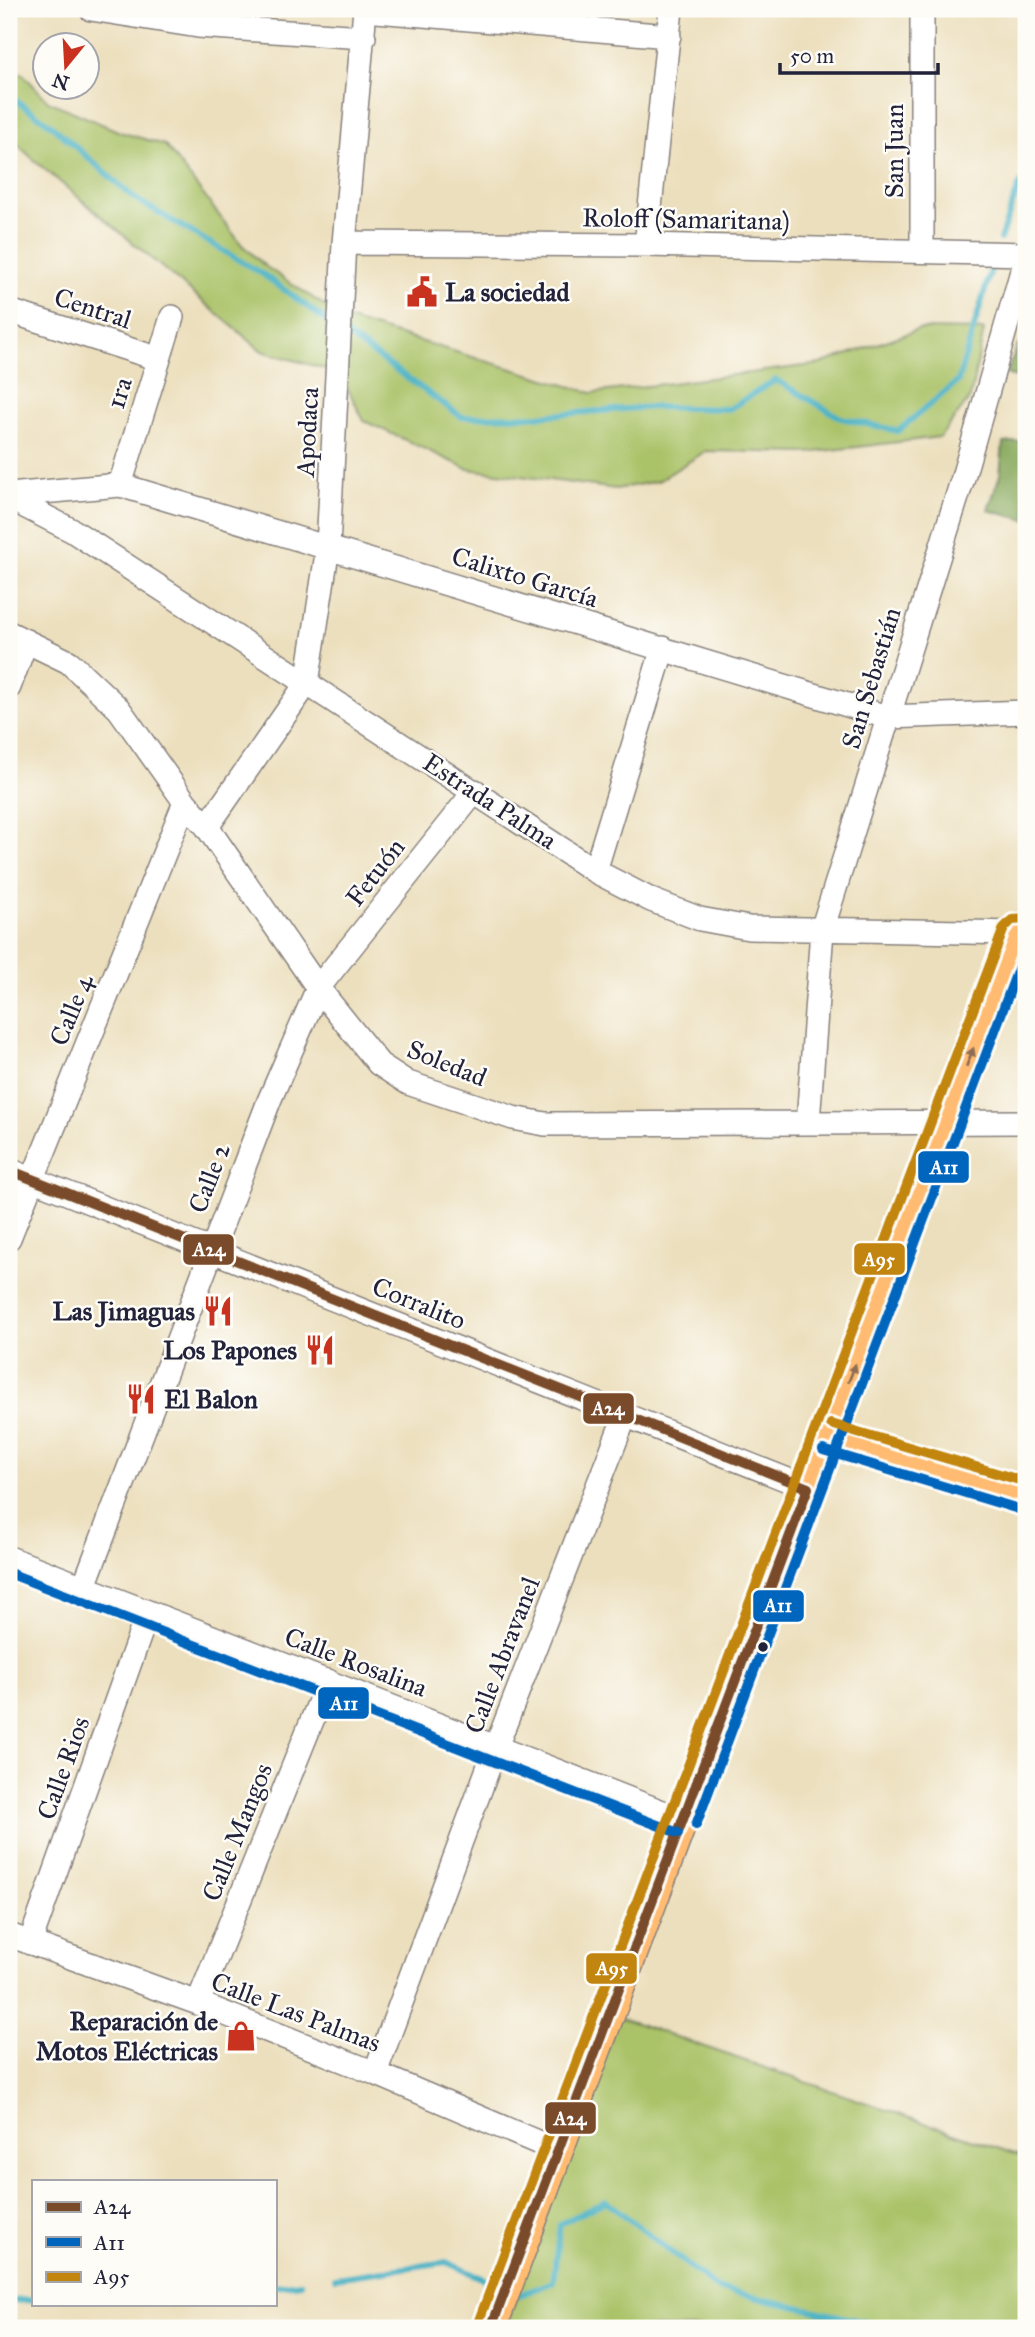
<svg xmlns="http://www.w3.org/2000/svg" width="1035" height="2337" font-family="'IM FELL Great Primer',serif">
<rect width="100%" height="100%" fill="#fdfcf7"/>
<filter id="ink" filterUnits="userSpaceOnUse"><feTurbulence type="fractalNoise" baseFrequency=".0143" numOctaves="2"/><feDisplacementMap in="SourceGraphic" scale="14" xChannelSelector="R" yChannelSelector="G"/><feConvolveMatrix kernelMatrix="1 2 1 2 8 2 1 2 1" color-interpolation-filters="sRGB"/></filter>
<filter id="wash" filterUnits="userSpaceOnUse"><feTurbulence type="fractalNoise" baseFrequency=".00686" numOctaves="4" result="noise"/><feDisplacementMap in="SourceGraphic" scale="28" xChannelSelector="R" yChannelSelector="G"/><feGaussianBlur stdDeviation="1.57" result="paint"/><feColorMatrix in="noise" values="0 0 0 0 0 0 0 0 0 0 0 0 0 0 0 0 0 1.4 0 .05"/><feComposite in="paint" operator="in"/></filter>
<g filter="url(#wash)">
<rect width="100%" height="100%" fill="#ecdfbd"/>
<!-- green -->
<path fill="#aac267" stroke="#667251" stroke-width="2" d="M9,68L23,74L48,101L120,132L165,145L242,245L265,266L343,318L592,393L820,364L920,329L984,330L970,398L940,437L807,453L706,451L658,481L616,489L468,469L364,421L340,373L262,351L35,161L9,136Z
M618,2017L1026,2158V2328H505Z"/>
<!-- forest -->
<path fill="#87a85c" stroke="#54654c" stroke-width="2" d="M1018,345L1026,348V380L1006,374Z
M1026,441V520L988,510L1000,475L1003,443Z"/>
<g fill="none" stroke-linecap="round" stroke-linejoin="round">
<!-- stream -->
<path stroke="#45b0c3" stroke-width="6" d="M9,96L50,124L134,198L264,275L335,327
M1000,239L1019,186L1026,176
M344,333L462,417L537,416L651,407L729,409L776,380L841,418L898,431L958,381L993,263
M335,2278L446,2262L497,2285
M275,2286L301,2283
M514,2292L520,2295L553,2282L560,2224L606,2201L718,2289L891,2328
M9,2301L33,2300"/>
</g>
</g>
<g filter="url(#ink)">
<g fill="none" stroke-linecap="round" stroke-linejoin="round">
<!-- minor casing -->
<g stroke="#87807c" stroke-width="26">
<path id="minor" d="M91,9L198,26L364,37
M922,9V251
M365,10L669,36
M344,243L646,245L1026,254
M646,245L671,9
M9,311L159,359
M120,485L172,317
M9,495L120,485L887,717L1026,712
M9,498L73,531L595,871L651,900L700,919L749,928L1017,933
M9,633L69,662L119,709L185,802L207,827L318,988L379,1064L408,1083L513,1118L545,1124L1026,1122
M9,687L26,641
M207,827L307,683L328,547L344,243L365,9
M595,871L663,648
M808,1122L822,930L962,481L1026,257
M9,1170L808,1488
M9,1238L185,802
M9,1558L683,1820
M84,1586L269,1101L318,988L475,791
M9,1935L198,2003L375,2073L558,2151
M30,1943L148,1612
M198,2003L328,1681
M375,2073L496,1747L625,1416"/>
</g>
<!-- major casing -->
<g stroke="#87807c" stroke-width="33">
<path id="major" d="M827,1437L1026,1497
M491,2328L1017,933H1026"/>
</g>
<!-- minor -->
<use href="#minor" stroke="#fff" stroke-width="23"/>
<!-- major -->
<use href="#major" stroke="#ffbb71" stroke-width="30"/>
<!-- bus-1 casing -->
<g stroke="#fdfcf7" stroke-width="16">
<path id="bus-1" d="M9,1170L808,1488
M491,2328L808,1488"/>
</g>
<!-- bus-2 casing -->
<g stroke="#fdfcf7" stroke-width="16">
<path id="bus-2" d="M823,1450L1022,1510
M9,1573L678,1833
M696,1825L1026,948"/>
</g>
<!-- bus-3 casing -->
<g stroke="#fdfcf7" stroke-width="16">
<path id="bus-3" d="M831,1424L1026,1482
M478,2323L1004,928L1012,920L1026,919"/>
</g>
<!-- bus-1 -->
<use href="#bus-1" stroke="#7a4b2a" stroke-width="10"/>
<!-- bus-2 -->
<use href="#bus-2" stroke="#0065bd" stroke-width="10"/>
<!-- bus-3 -->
<use href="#bus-3" stroke="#c2850f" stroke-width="10"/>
</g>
<!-- one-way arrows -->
<defs><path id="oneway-solid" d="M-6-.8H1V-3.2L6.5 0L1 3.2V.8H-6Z" transform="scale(1.75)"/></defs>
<g fill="#906e56">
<use href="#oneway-solid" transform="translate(970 1057) rotate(-69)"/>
<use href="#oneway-solid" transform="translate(852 1373) rotate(-69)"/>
</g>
</g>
<!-- icons -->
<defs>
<g id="civic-bare" transform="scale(2.415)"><path d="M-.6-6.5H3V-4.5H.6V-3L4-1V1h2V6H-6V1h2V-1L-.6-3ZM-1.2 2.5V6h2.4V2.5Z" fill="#c8321e" stroke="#fdfcf7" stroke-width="2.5" paint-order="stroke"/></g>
<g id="restaurant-bare" transform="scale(2.415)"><path d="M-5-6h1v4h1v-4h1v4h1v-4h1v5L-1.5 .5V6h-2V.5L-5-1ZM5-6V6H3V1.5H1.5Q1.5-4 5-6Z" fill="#c8321e" stroke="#fdfcf7" stroke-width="2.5" paint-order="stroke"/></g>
<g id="shop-bare" transform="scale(2.415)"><path d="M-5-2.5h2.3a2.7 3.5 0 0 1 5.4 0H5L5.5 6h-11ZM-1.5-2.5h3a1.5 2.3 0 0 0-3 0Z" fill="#c8321e" stroke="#fdfcf7" stroke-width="2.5" paint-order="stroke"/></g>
</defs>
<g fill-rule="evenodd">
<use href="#civic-bare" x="422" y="292"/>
<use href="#restaurant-bare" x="218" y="1311"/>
<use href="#restaurant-bare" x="320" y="1350"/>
<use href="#restaurant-bare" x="141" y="1399"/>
<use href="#shop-bare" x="241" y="2036"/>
</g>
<!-- markers -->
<circle fill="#22223b" stroke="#fdfcf7" stroke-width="2.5" cx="763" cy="1647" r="6"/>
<g text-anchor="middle" stroke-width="5" stroke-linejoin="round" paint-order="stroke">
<!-- street labels -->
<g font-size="26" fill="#22223b" stroke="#fdfcf7">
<text transform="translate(894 151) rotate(-90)" y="9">San Juan</text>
<text transform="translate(686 219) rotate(1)" y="9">Roloff (Samaritana)</text>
<text transform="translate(93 308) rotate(18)" y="9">Central</text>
<text transform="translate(119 393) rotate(-73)" y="9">1ra</text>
<text transform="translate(307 432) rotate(-87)" y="9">Apodaca</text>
<text transform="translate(525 577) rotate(17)" y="9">Calixto García</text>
<text transform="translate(871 678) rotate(-73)" y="9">San Sebastián</text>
<text transform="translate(490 801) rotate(33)" y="9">Estrada Palma</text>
<text transform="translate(375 872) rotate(-52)" y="9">Fetuón</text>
<text transform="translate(71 1010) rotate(-68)" y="9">Calle 4</text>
<text transform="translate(447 1063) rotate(22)" y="9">Soledad</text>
<text transform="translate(209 1178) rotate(-69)" y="9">Calle 2</text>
<text transform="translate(419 1303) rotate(22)" y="9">Corralito</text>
<text transform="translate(502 1655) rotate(-69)" y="9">Calle Abravanel</text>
<text transform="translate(356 1662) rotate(21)" y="9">Calle Rosalina</text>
<text transform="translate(63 1768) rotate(-70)" y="9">Calle Rios</text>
<text transform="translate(237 1832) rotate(-68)" y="9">Calle Mangos</text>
<text transform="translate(296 2012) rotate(21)" y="9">Calle Las Palmas</text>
</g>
<!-- poi labels -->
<g font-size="26" font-weight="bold" fill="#22223b" stroke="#fdfcf7" text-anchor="end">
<text x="445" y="301" text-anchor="start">La sociedad</text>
<text x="195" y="1320">Las Jimaguas</text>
<text x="297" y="1359">Los Papones</text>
<text x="164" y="1408" text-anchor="start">El Balon</text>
<text x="218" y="2030">Reparación de<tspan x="218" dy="30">Motos Eléctricas</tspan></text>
</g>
</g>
<g stroke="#fdfcf7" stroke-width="2.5">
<rect x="917" y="1150" width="53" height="34" rx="7" fill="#0065bd"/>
<rect x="182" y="1233" width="53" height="33" rx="7" fill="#7a4b2a"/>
<rect x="853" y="1242" width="53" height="34" rx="7" fill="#c2850f"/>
<rect x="582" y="1392" width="53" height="33" rx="7" fill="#7a4b2a"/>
<rect x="752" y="1589" width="53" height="34" rx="7" fill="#0065bd"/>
<rect x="317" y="1686" width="53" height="34" rx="7" fill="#0065bd"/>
<rect x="585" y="1952" width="53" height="33" rx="7" fill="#c2850f"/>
<rect x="544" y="2101" width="53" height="34" rx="7" fill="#7a4b2a"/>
</g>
<g font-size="19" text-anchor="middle" font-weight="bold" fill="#fff">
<text x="944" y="1174">A11</text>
<text x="209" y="1256">A24</text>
<text x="879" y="1266">A95</text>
<text x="608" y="1415">A24</text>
<text x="778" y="1612">A11</text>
<text x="344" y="1710">A11</text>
<text x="612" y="1975">A95</text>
<text x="570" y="2125">A24</text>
</g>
<!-- margin -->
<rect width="1035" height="2337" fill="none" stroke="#fdfcf7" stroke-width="35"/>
<!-- legend -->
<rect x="32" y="2180" width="245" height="126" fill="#fdfcf7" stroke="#a5a5ac" stroke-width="2"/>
<rect x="46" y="2202" width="35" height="10" fill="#7a4b2a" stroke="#a5a5ac" stroke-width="2"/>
<text x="94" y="2214" font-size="21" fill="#22223b">A24</text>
<rect x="46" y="2237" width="35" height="10" fill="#0065bd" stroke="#a5a5ac" stroke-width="2"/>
<text x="94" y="2250" font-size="21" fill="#22223b">A11</text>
<rect x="46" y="2272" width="35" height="10" fill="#c2850f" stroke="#a5a5ac" stroke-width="2"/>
<text x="94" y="2284" font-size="21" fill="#22223b">A95</text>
<!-- north arrow -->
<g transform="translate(66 66) rotate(198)"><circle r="33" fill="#fdfcf7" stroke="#a5a5ac" stroke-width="2"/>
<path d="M0-5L12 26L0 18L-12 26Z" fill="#c8321e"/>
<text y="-10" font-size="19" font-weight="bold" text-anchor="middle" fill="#22223b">N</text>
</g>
<!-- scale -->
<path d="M780 63v10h158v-10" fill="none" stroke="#22223b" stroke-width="3.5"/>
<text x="790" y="63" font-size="21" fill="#22223b" stroke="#fdfcf7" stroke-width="5" paint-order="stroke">50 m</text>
</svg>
